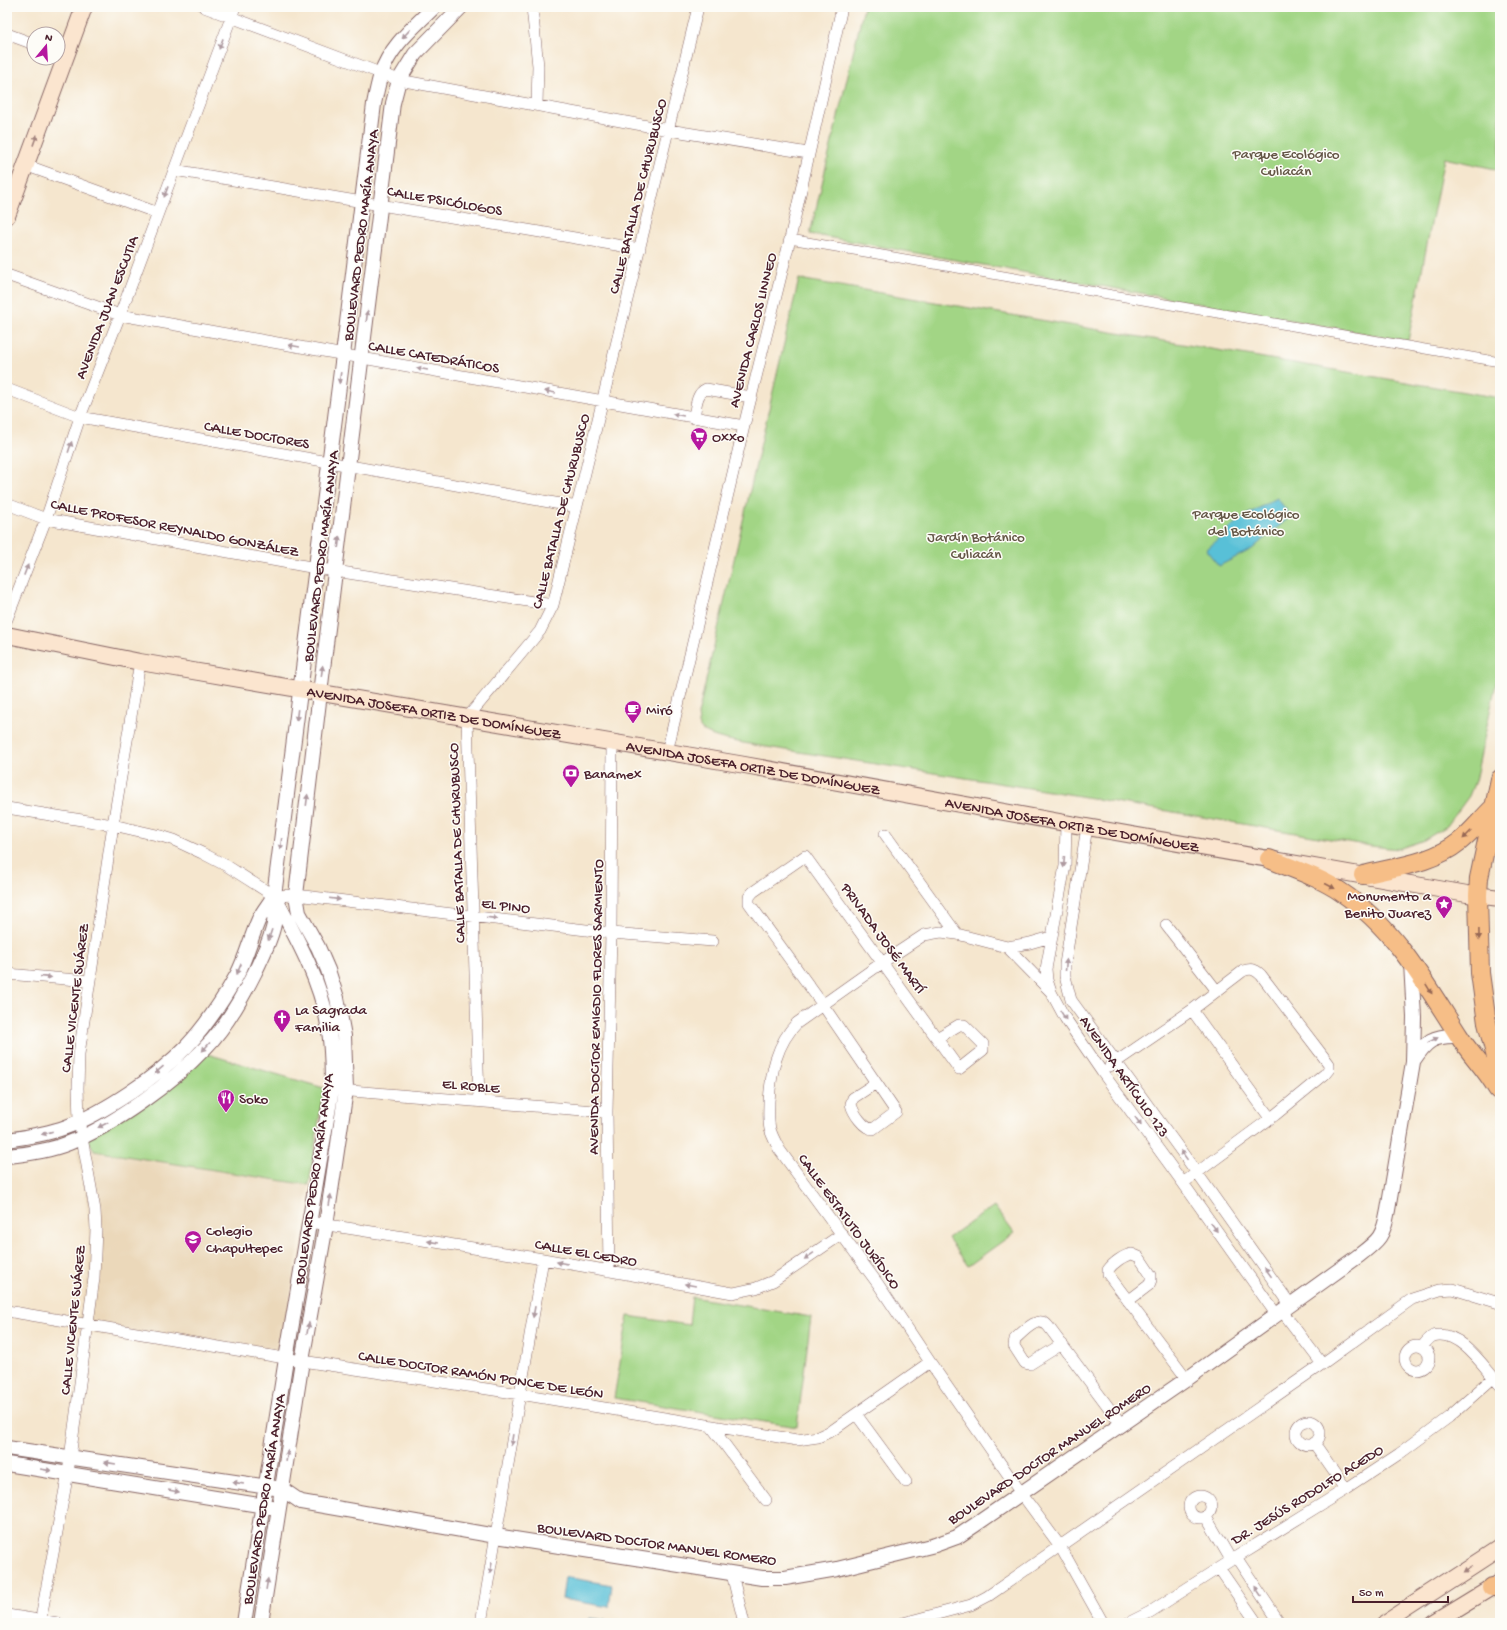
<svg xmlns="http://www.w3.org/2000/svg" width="1507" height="1630" font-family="'Gochi Hand',sans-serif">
<rect width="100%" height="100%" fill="#fdfcf7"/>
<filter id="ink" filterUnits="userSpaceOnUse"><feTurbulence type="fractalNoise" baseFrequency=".025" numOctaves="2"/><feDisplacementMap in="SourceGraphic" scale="8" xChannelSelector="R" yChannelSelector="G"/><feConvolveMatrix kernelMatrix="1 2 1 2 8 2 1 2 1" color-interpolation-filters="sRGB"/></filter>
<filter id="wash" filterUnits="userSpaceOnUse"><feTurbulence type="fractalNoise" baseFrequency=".012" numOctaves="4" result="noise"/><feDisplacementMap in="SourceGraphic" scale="16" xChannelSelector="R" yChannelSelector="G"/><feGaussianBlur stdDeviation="0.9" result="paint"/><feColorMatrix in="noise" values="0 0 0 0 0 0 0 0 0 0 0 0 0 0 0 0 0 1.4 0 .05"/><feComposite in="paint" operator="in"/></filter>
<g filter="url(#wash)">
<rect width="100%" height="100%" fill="#f5e6ce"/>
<!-- built -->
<path fill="#ebd8ba" d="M76,1148L309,1185L279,1363L77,1331L87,1278L90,1231L85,1193Z"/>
<!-- green -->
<path fill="#a2d585" stroke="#767a58" d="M864,7H1500V170L1444,158L1408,341L810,234Z
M799,279L1500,398V665L1475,781L1469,796L1447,826L1424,840L1398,849L1371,846L1068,794L754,745C741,742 712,739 702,730C698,726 699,720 698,715Z
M197,1051L324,1088L309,1185L94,1151L87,1137Z
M994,1206L1014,1233L968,1266L948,1238Z
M692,1297L811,1317L797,1427L614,1398L628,1316L689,1325Z"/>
<!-- water -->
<path fill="#59c0d7" stroke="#527081" d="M1277,498L1291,516L1252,549L1219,566L1206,550L1241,518Z
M565,1577L612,1585L609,1607L562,1599Z
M589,1618L605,1620V1623H588Z"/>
</g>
<g filter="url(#ink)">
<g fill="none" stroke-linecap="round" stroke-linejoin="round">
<!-- pedestrian casing -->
<g stroke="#866564" stroke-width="10">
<path id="pedestrian" d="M790,239L1500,362"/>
</g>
<!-- minor casing -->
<g stroke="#866564" stroke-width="12">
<path id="minor" d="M204,7L399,80L669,130L808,153
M532,7L538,66L537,105
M7,34L34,44
M25,165L158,213
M174,170L640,249
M7,275L120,315L744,426
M7,389L80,417L577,507
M694,418C696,407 696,393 706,389L751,397
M7,504L46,519L316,568L553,605
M7,619L46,519L80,417L120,315L235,7
M667,752L744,426L790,239L842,7
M7,808L113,825L161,836L174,840L202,853L227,866L274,896L296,895L611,933L713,941
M1066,823L1065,866L1046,969L1047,980L1051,992L1065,1018L1102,1072L1183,1183L1276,1314
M1087,827L1065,964V976L1071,1000L1197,1173L1290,1304
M885,834L957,934
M1166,925L1217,991
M1051,937L1030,943L1007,947L957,934L941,932L924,935L883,962L797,1023C776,1044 771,1073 769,1101C769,1110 768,1120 770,1129C772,1136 776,1143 779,1149L878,1284L930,1362L1021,1493L1060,1546L1103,1623
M1007,947L1050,991
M7,974L89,981
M1192,1010L1270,1118
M1110,1066L1192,1010L1243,971C1251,968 1255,969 1261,975L1329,1064V1069L1325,1074L1275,1115L1183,1183
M876,1083L853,1098L851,1104C853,1113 864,1129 873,1129L896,1112L823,1005L749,903V897L753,892L805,856L959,1069L983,1050V1044L964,1025H959L937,1038
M339,1090L607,1112
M479,1100L467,718L540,631L553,605L698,7
M309,1222L543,1259L733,1293L756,1288L773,1281L842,1234
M609,1271L607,1112L611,933L612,743
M1128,1301L1149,1285L1151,1280V1275L1139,1257L1132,1254C1124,1255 1113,1263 1108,1270V1274L1187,1379
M7,1311L302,1361L520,1394L797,1440L818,1437L833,1430L930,1362
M1282,1311L1322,1364
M1062,1344L1030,1364L1025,1363L1014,1346L1015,1339C1023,1332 1038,1314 1048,1326L1121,1424
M1405 1358a12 12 0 1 1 24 0a12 12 0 1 1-24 0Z
M1422,1347C1425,1343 1429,1338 1433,1336C1460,1328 1485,1369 1500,1385
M856,1414L906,1482
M1296 1433a12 12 0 1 1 24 0a12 12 0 1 1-24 0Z
M711,1426L766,1500
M1314,1443L1346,1489
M1189 1507a11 11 0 1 1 22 0a11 11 0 1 1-22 0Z
M1206,1517L1231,1560
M1236,1557L1280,1623
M1219,1568L1257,1623
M732,1574L744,1623
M7,1615L58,1623
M40,1623L68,1473L94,1278L96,1229L95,1210L79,1121L78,1088L79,1054L113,825L140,662
M481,1623L543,1259
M903,1623L971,1605L988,1596L1322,1364L1412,1299L1440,1290L1453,1289L1499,1303
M1128,1623L1150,1612L1236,1557L1346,1489L1399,1454L1449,1417L1493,1378"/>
</g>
<!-- tertiary casing -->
<g stroke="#866564" stroke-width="16">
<path id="tertiary" d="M1413,1061C1426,1041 1433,1035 1458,1036L1461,1040
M7,1140C27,1137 47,1134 66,1127C104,1113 158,1076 186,1047C206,1026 223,1000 237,975C246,958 251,937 259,919C263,911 269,904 274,896
M7,1156C28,1154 49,1151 69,1143C114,1125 172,1083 205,1048C224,1029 243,996 255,972C262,957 271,940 274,924C275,915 274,905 274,897
M7,1448L282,1489L301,1502L496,1536L762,1578H785L837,1569L935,1545L957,1537L975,1525L1187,1379L1357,1257C1379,1240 1383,1238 1388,1210L1413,1062L1414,1017L1411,963
M7,1464L271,1507
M244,1623L286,1359L332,1089C332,1068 332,1046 328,1025C320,979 296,937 274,896L343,355L374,104C376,94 378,84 381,74C390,46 414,27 434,7
M261,1623L302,1361L326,1225L346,1090L344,1036L337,998L328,970L318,947L299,913L296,895L320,693L393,103L399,80L415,54L461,7"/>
</g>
<!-- secondary casing -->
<g stroke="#866564" stroke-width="18">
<g id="secondary">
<path d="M7,216L84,7"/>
<path id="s1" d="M7,635L140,662L739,764L1087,827L1467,894L1500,898"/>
<path d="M1385,1623L1500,1548"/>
<path d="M1433,1623L1500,1582"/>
</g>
</g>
<!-- primary casing -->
<g stroke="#866564" stroke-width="20">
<path id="primary" d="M1269,859C1293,869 1319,877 1341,892C1394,927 1425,983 1459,1036C1470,1054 1486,1069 1496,1087
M1363,875C1395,867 1433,863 1459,842C1472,832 1482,818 1494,807
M1498,1090L1496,1087L1499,1069L1487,1023L1480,973L1478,895L1479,878L1500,779
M1491,1587H1500"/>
</g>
<!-- pedestrian -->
<use href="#pedestrian" stroke="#fff" stroke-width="9"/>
<!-- minor -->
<use href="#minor" stroke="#fff" stroke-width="11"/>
<!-- tertiary -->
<use href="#tertiary" stroke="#fff" stroke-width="14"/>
<!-- secondary -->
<use href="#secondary" stroke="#fbe5cf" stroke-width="16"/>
<!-- primary -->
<use href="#primary" stroke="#f6be87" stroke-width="18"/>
</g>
<!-- one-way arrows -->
<defs><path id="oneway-solid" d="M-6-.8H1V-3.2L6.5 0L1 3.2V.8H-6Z"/></defs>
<g fill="#ae9aa0">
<use href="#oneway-solid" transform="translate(406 34) rotate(133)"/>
<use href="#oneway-solid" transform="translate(221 44) rotate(110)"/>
<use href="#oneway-solid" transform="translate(166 192) rotate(110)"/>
<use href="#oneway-solid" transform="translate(367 316) rotate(-83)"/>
<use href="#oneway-solid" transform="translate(294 346) rotate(-170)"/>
<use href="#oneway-solid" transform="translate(422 369) rotate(-170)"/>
<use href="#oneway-solid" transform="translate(340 378) rotate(98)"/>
<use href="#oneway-solid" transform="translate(550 392) rotate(-170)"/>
<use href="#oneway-solid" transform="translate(678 415) rotate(-170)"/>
<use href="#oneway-solid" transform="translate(70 447) rotate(-72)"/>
<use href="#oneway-solid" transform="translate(339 542) rotate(-83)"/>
<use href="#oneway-solid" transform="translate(26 570) rotate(-69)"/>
<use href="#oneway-solid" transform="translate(322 671) rotate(-83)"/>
<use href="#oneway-solid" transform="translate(297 715) rotate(97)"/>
<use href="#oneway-solid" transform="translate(307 800) rotate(-83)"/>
<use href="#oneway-solid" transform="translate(281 844) rotate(97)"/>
<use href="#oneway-solid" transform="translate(1064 862) rotate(94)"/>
<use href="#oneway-solid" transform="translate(335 899) rotate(7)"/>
<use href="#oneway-solid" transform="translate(492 918) rotate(7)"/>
<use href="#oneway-solid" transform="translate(270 935) rotate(109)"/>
<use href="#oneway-solid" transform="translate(1066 965) rotate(-85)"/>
<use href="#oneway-solid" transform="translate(239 969) rotate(113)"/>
<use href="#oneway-solid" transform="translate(46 977) rotate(5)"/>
<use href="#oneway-solid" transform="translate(1063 1015) rotate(58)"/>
<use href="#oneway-solid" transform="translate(1433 1040) rotate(-26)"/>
<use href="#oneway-solid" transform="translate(206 1047) rotate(132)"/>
<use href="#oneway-solid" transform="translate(159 1070) rotate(139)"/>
<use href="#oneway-solid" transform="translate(1138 1121) rotate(54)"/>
<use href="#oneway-solid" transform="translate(103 1125) rotate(152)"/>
<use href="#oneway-solid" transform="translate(47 1133) rotate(164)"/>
<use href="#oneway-solid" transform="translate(1184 1155) rotate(-126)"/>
<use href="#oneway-solid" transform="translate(330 1200) rotate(-81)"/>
<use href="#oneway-solid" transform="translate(1214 1227) rotate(55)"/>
<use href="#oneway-solid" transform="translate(433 1242) rotate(-171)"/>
<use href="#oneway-solid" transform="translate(809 1256) rotate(146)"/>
<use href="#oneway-solid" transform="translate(562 1263) rotate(-170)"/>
<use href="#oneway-solid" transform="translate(1268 1272) rotate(-126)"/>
<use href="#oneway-solid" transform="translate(690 1285) rotate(-170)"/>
<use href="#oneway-solid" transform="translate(534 1312) rotate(100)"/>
<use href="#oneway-solid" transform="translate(308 1328) rotate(-80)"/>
<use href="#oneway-solid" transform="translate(512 1440) rotate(99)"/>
<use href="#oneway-solid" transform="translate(287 1456) rotate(-81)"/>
<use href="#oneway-solid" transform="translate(110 1463) rotate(-171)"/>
<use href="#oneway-solid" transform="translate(46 1470) rotate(9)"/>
<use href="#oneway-solid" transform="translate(238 1483) rotate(-171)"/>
<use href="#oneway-solid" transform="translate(174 1491) rotate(10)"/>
<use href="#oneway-solid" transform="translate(491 1568) rotate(100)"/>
<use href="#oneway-solid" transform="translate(267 1584) rotate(-81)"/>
<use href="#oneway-solid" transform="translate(1258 1591) rotate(-124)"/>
</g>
<g fill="#a2827d">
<use href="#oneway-solid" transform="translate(35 140) rotate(-70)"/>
<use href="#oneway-solid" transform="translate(1468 1569) rotate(147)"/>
</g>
<g fill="#976754">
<use href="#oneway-solid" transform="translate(1467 835) rotate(135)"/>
<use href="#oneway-solid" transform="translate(1330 886) rotate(28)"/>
<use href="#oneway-solid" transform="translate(1479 934) rotate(89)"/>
<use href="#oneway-solid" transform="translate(1429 989) rotate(58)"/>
</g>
</g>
<!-- icons -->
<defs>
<g id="supermarket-pin" transform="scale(0.9)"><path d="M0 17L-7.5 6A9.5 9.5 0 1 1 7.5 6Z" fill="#b5179e" stroke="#fdfcf7"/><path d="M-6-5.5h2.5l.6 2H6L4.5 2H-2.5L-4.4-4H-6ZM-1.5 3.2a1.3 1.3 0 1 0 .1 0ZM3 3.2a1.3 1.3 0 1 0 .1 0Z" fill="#fff"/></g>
<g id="cafe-pin" transform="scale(0.9)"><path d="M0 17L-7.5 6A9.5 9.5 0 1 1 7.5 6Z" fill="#b5179e" stroke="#fdfcf7"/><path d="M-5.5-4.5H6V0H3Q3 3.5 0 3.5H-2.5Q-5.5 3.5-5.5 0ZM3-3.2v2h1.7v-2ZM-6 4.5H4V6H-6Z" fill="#fff"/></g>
<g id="bank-pin" transform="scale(0.9)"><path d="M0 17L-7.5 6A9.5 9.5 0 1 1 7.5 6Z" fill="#b5179e" stroke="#fdfcf7"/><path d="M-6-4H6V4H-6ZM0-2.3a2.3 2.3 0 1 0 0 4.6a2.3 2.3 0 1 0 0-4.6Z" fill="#fff"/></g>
<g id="sight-pin" transform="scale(0.9)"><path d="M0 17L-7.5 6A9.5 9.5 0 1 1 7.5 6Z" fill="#b5179e" stroke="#fdfcf7"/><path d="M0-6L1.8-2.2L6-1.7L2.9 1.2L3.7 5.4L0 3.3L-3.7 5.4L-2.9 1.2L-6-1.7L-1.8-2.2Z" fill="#fff"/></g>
<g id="church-pin" transform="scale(0.9)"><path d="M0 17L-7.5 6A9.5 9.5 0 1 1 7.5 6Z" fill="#b5179e" stroke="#fdfcf7"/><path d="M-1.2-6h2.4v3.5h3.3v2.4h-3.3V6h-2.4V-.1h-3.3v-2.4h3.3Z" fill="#fff"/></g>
<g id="restaurant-pin" transform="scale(0.9)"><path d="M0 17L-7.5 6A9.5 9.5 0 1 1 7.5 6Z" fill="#b5179e" stroke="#fdfcf7"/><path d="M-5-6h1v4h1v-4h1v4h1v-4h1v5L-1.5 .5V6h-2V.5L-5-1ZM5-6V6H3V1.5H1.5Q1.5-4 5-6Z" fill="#fff"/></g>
<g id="school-pin" transform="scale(0.9)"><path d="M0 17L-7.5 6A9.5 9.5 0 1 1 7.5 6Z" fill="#b5179e" stroke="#fdfcf7"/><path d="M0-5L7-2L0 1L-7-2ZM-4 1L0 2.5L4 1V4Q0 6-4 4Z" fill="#fff"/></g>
</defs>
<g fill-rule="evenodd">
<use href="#supermarket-pin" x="699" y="436"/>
<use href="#cafe-pin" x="633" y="709"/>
<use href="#bank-pin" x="571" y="773"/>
<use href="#sight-pin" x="1444" y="904"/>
<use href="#church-pin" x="282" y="1018"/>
<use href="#restaurant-pin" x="226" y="1098"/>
<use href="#school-pin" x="193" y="1239"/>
</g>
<g text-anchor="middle" stroke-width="3" stroke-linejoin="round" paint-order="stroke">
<!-- park labels -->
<g font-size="15" fill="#645646" stroke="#fdfcf7">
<text x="1286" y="158">Parque Ecológico<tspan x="1286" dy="17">Culiacán</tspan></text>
<text x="1246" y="518">Parque Ecológico<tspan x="1246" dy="17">del Botánico</tspan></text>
<text x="976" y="541">Jardín Botánico<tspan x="976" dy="17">Culiacán</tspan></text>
</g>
<!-- street labels -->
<g font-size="15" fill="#4a1f2b" stroke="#fdfcf7">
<text transform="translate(637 196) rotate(-76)" y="5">CALLE BATALLA DE CHURUBUSCO</text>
<text transform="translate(445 200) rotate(10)" y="5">CALLE PSICÓLOGOS</text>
<text transform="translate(360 235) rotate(-83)" y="5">BOULEVARD PEDRO MARÍA ANAYA</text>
<text transform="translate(106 307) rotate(-69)" y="5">AVENIDA JUAN ESCUTIA</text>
<text transform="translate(752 330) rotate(-76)" y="5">AVENIDA CARLOS LINNEO</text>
<text transform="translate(434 356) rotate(10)" y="5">CALLE CATEDRÁTICOS</text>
<text transform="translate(257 434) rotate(10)" y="5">CALLE DOCTORES</text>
<text transform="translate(560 511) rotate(-76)" y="5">CALLE BATALLA DE CHURUBUSCO</text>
<text transform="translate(175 527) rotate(11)" y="5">CALLE PROFESOR REYNALDO GONZÁLEZ</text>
<text transform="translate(320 556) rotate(-83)" y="5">BOULEVARD PEDRO MARÍA ANAYA</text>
<text dy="5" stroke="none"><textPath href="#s1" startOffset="434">AVENIDA JOSEFA ORTIZ DE DOMÍNGUEZ</textPath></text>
<text dy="5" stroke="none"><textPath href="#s1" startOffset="758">AVENIDA JOSEFA ORTIZ DE DOMÍNGUEZ</textPath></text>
<text dy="5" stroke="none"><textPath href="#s1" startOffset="1082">AVENIDA JOSEFA ORTIZ DE DOMÍNGUEZ</textPath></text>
<text transform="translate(456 843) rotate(-92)" y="5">CALLE BATALLA DE CHURUBUSCO</text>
<text transform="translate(506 905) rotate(7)" y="5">EL PINO</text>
<text transform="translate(884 938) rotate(54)" y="5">PRIVADA JOSÉ MARTÍ</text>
<text transform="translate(74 998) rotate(-83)" y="5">CALLE VICENTE SUÁREZ</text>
<text transform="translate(595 1007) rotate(-89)" y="5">AVENIDA DOCTOR EMIGDIO FLORES SARMIENTO</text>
<text transform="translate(1125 1076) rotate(55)" y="5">AVENIDA ARTÍCULO 123</text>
<text transform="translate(471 1085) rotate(5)" y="5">EL ROBLE</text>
<text transform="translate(313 1179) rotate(-82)" y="5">BOULEVARD PEDRO MARÍA ANAYA</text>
<text transform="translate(850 1221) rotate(54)" y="5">CALLE ESTATUTO JURÍDICO</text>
<text transform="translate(586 1252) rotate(10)" y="5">CALLE EL CEDRO</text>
<text transform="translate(72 1320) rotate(-84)" y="5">CALLE VICENTE SUÁREZ</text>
<text transform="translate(481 1374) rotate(9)" y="5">CALLE DOCTOR RAMÓN PONCE DE LEÓN</text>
<text transform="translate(1049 1453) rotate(-34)" y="5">BOULEVARD DOCTOR MANUEL ROMERO</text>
<text transform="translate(1307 1494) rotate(-32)" y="5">DR. JESÚS RODOLFO ACEDO</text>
<text transform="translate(263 1499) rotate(-81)" y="5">BOULEVARD PEDRO MARÍA ANAYA</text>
<text transform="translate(657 1543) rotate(8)" y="5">BOULEVARD DOCTOR MANUEL ROMERO</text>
</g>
<!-- poi labels -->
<g font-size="15" fill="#4a1f2b" stroke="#fdfcf7" text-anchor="start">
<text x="712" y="441">Oxxo</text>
<text x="646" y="714">Miró</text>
<text x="584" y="778">Banamex</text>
<text x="1431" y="900" text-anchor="end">Monumento a<tspan x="1431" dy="17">Benito Juarez</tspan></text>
<text x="295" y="1014">La Sagrada<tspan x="295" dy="17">Familia</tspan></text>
<text x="239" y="1103">Soko</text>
<text x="206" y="1235">Colegio<tspan x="206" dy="17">Chapultepec</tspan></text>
</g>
</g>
<!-- margin -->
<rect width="1507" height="1630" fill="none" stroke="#fdfcf7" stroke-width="24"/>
<!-- north arrow -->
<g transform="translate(46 46) rotate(18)"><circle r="19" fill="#fdfcf7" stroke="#b5a4a5"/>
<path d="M0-3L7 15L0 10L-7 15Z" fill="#b5179e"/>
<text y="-6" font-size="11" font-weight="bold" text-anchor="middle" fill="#4a1f2b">N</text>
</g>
<!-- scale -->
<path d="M1353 1596v6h95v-6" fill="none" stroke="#4a1f2b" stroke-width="2"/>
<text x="1359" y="1596" font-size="12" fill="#4a1f2b" stroke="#fdfcf7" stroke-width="3" paint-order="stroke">50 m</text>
</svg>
